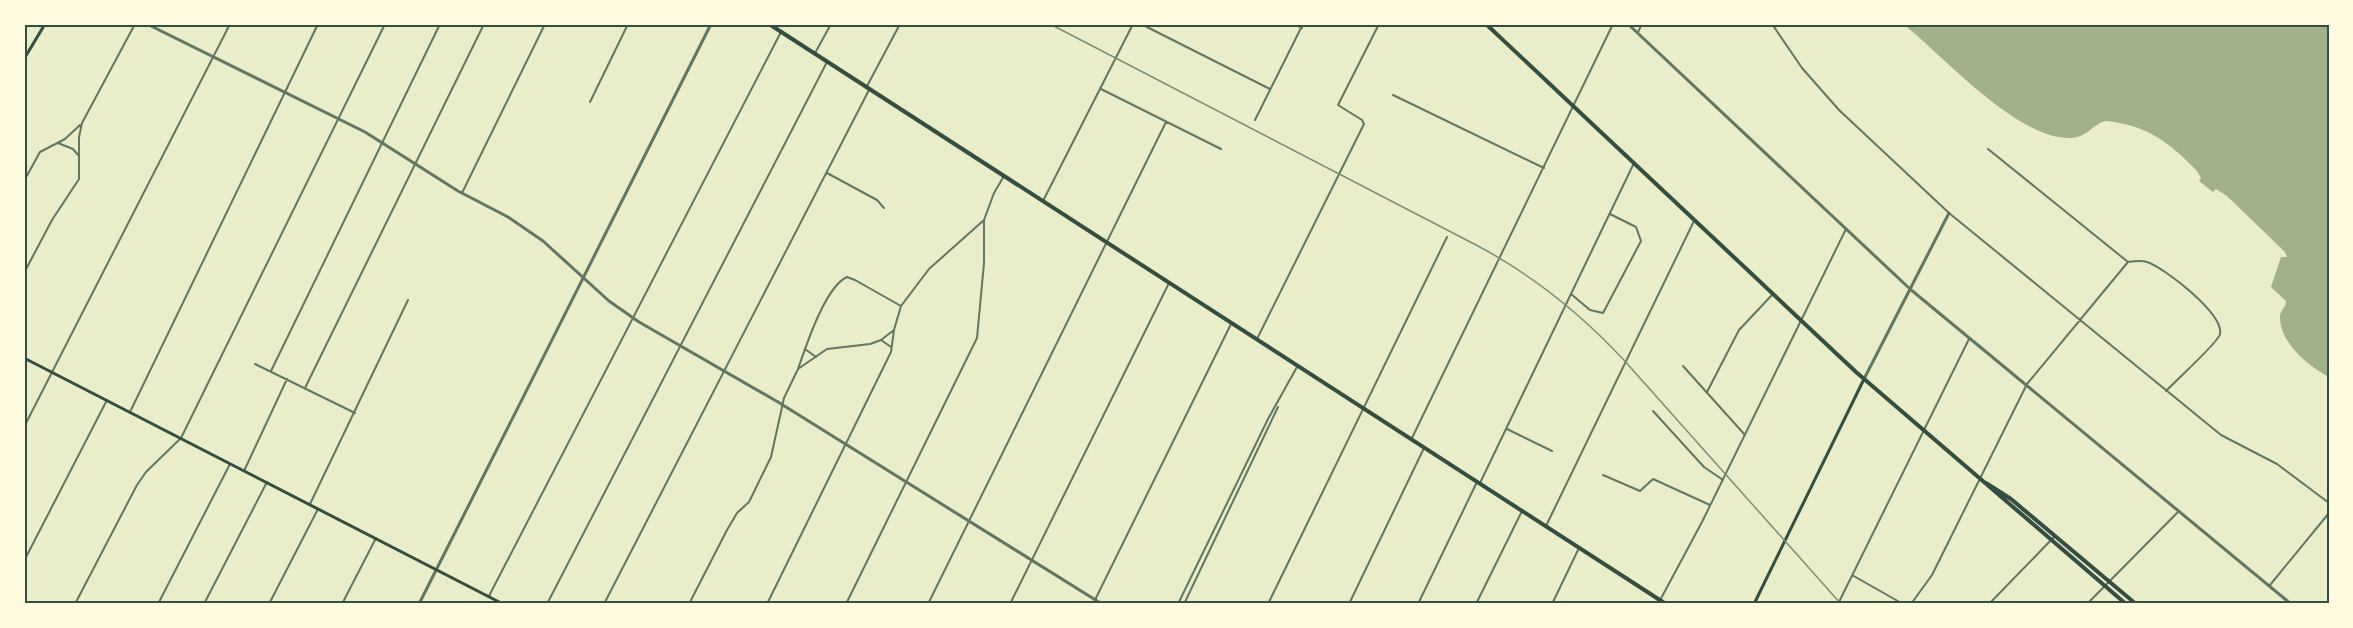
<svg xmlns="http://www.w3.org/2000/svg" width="2353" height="628" font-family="Inter,sans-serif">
<rect width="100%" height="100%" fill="#e9edc9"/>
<!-- water -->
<path fill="#a3b18a" d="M1903,24H2329V377C2308,366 2280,343 2280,317C2280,310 2286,308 2286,301L2271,287L2281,257H2287L2285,252L2227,196L2216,189L2213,192L2199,181L2201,178L2197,171C2169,142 2148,126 2107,121C2094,122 2089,137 2071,138C2017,140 1944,56 1903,24Z"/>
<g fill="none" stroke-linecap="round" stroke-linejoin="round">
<!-- minor -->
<path stroke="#617663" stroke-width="2" d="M1141,24L1270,89
M1294,24L1302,28
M1772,24L1802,68L1839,110L1949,213L2221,435L2277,464L2329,503
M1638,32L1642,24
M815,53L831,24
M866,88L900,24
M1101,89L1221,149
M1393,95L1544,168
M590,102L628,24
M1255,120L1303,24
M58,143L73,149L78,155
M1988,149L2128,262C2135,261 2141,260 2147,262C2165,268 2224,314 2220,334C2219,342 2176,380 2166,391
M827,173L877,200L884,208
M24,181L40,152L65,139L80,125
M462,193L545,24
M1043,201L1133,24
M24,273L52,220L79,179V137L82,123L135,24
M1571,294L1590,310L1603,313L1641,241L1636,227L1610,214
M1257,339L1364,124L1362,120L1338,105L1379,24
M881,340L891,347
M805,349L816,357
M255,364L355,413
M1683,366L1745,435
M798,369C806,346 825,287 847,277L855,280L901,306
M271,371L440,24
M305,388L484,24
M1707,392L1739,330L1772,295
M1653,411L1704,467L1723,480
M130,412L318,24
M24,427L230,24
M1507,429L1552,451
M1411,440L1613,24
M244,471L287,379
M1603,475L1640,491L1653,479L1710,505
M1480,483L1634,163
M310,504L408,300
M1546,526L1694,221
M24,561L107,400
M1852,575L1903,604
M2270,585L2329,513
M489,596L781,32
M75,604L137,485L146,472L181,438L385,24
M158,604L230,464
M204,604L267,482
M269,604L318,509
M342,604L376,538
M547,604L827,62
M604,604L869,90
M689,604L727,530L737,513L749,502L771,457L784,398L798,369L827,349L870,344L881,340L894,330L901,306L929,269L984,220
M767,604L891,352L894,330
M846,604L977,338L984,263V220L994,193L1004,176
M928,604L1166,122
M1010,604L1169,283
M1093,604L1231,324
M1178,604L1268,419L1297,367
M1184,604L1278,407
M1268,604L1447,237
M1349,604L1424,448
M1418,604L1477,482
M1476,604L1522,511
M1552,604L1579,548
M1658,604L1702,522L1846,229
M1838,604L1969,339
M1911,604L1932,575L2027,384L2128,262
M1989,604L2055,536
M2087,604L2179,511"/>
<!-- tertiary -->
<path stroke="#617663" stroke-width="3" d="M147,24L365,132L458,191L508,217L543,241L609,301L639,322L778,402L1102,604
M1628,24L1910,289L2291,604
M1864,379L1949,213
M419,604L711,24"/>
<!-- secondary -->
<path stroke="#344e41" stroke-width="3" d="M24,59L45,24
M24,358L503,604
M1754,604L1864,379"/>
<!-- primary -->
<path stroke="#344e41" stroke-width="4" d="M769,24L1666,604
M1486,24L1856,372L2126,604
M1986,483L2011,499L2136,604"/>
<!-- rail -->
<path stroke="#7c8e77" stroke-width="1.5" d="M1050,24L1478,246C1534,276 1580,313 1623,359L1841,604"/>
</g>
<!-- border -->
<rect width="2353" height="628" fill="none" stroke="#fefae0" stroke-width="51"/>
<rect x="26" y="26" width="2302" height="576" fill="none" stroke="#344e41" stroke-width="2"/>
</svg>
